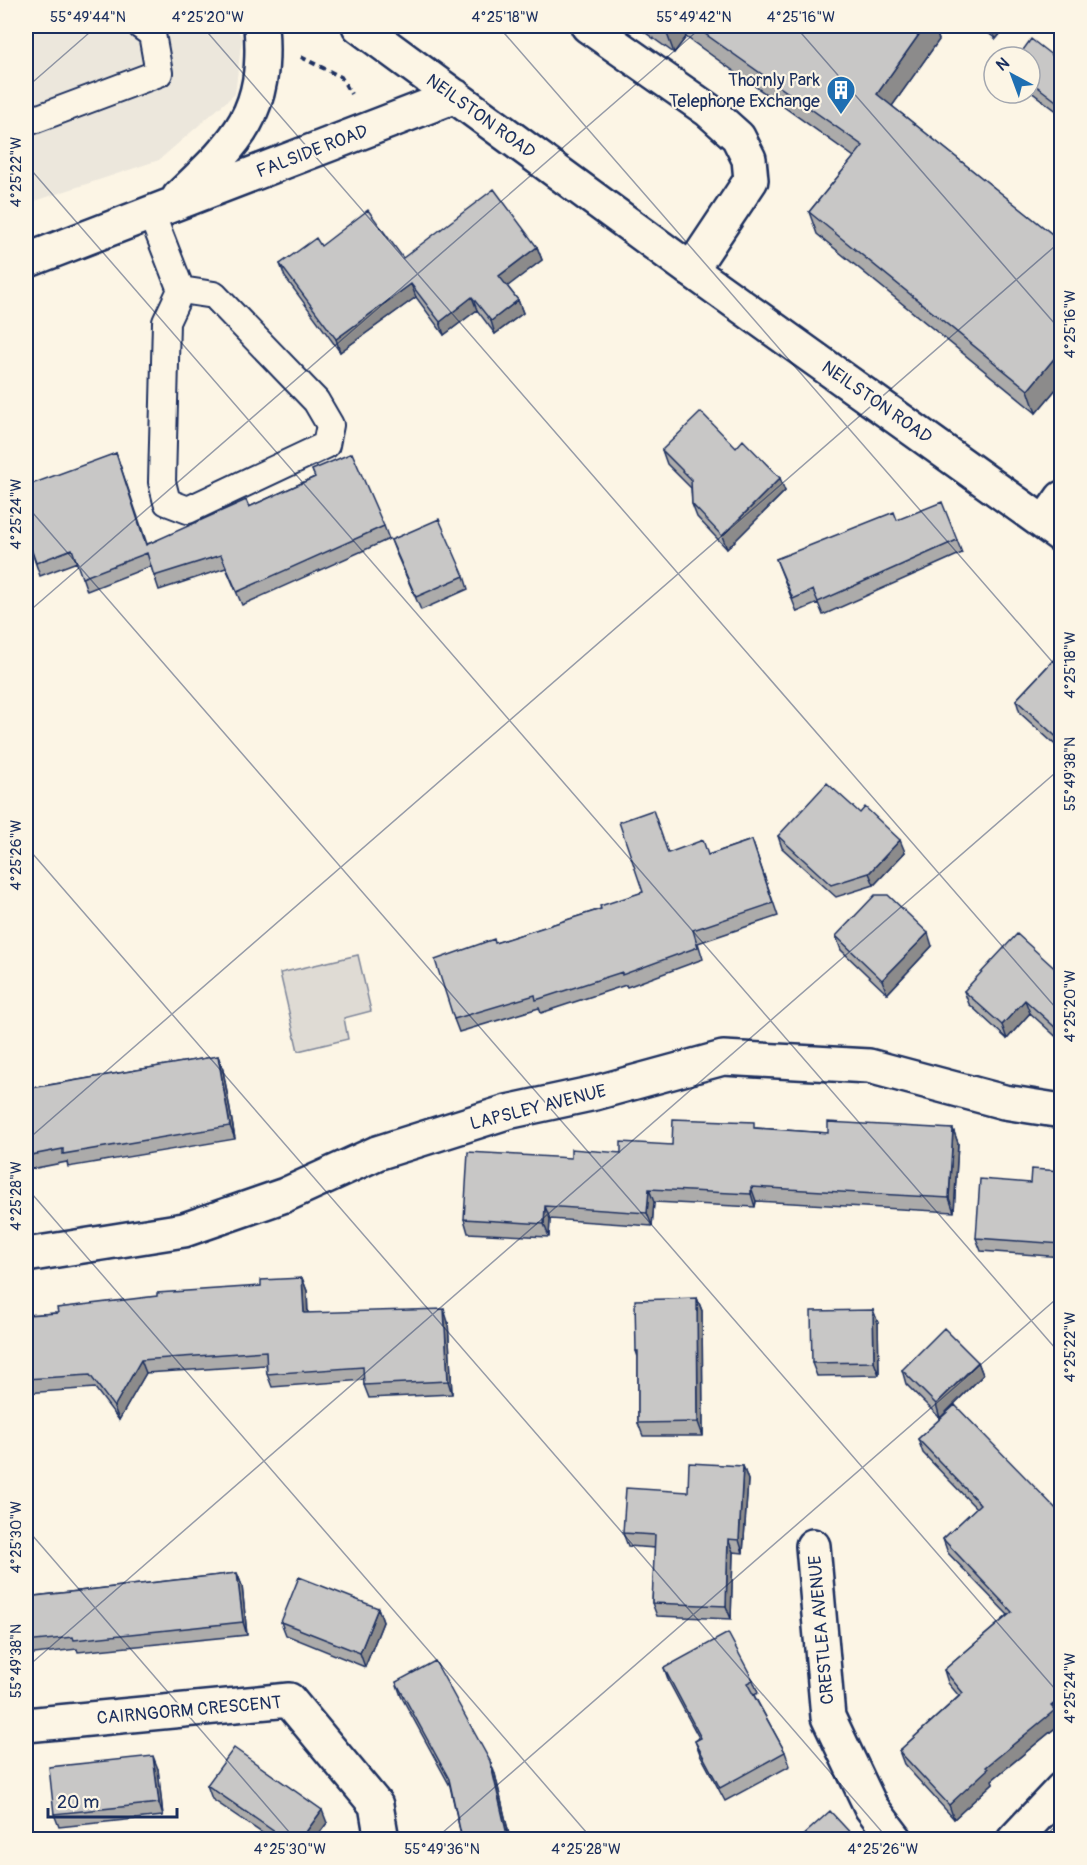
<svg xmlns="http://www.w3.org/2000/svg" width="1087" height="1865" font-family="Pangolin,sans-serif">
<rect width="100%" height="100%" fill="#fcf5e5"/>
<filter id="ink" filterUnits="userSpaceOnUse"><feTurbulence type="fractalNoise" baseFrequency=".0167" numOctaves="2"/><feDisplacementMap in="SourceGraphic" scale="12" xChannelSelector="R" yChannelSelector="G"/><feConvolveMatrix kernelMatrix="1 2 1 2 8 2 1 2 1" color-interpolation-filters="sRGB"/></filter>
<g filter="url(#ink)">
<!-- built -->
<path fill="#ece7dc" d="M26,26H235L242,37L235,94L159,160L26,204Z"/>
<!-- green -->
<path fill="#dfdbd4" stroke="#7d8599" stroke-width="1.5" d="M358,955L371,1011L344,1018L348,1039L298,1051L280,973Z"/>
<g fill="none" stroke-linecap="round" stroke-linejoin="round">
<!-- lane casing -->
<g stroke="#1b2f5e" stroke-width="30">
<path id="lane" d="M26,115L28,122L159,73L152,34L141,26
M151,213L181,290L166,322L162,482L167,502L188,510L326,445L330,425L316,401L214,295L181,290"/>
</g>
<!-- street casing -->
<g stroke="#1b2f5e" stroke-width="38">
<path id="street" d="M588,26L708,110L738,137L749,159L751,180L691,270
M1045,522L1062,498
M26,1255L184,1230L285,1195L377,1153L507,1112L595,1093L723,1058L869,1066L1004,1102L1062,1111
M813,1546L828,1717L871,1807L896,1840
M26,1725L289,1700L376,1805L382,1840
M1014,1840L1062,1789"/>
</g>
<!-- secondary casing -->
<g stroke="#1b2f5e" stroke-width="38">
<path id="secondary" d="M359,26L691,270L1062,536
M179,197C239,140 268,113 261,26
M26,261L455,96"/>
</g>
<!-- path -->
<path stroke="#1b2f5e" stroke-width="4" stroke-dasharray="6 4.5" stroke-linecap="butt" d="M301,57L341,77L351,94"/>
<!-- lane -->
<use href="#lane" stroke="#fcf5e5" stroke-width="26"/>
<!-- street -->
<use href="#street" stroke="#fcf5e5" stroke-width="33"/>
<!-- secondary -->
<use href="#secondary" stroke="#fcf5e5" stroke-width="33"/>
</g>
<!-- wall -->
<path fill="#acabaa" stroke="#1b2f5e" stroke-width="1.5" d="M636,26H934L939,40L892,106L1062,242V382L1036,413L817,234L809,212L854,157L686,37L674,53Z
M979,26H1007L996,39Z
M1030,57L1062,63V115L1030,91Z
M321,246L403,258L537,247L542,260L507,286L518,300L523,313L495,334L477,310L444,335L416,297L340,352L285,277L280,264Z
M736,448L785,491L727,549L697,517L692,504L691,488L667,464L662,450Z
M116,453L147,544L249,507L315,477L312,470L384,526L389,539L242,605L226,568L159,590L151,566L87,591L77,562L40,576L26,535Z
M897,520L957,540L962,553L823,615L818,603L797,612L776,559Z
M391,540L464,576L468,589L421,610L396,553Z
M1062,651V751L1020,713L1016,700Z
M860,813L905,852L874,885L836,897L782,848L778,836Z
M752,840L778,916L698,943L703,959L627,987L626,985L541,1013L539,1008L459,1032L454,1019L495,943L601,909L643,892L668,853L708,855Z
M836,936L932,946L887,994L841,950Z
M1062,975V1042L1030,1013L1007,1039L969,1004L964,991Z
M218,1056L223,1070L235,1139L68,1167L67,1162L26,1170V1089Z
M756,1128L828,1133L953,1129L958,1143L954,1212L756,1201L755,1207L654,1202L652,1226L550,1219L549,1237L468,1233L464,1219L571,1158L621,1153L672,1145Z
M1062,1171V1257L981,1251L976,1238L1030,1183Z
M302,1278L307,1291L308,1313L448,1322L452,1394L369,1398L364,1385V1380L272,1387L267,1374L266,1365L146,1373L119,1420L95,1388L26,1393V1315L58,1313L261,1286Z
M697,1298L702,1311L703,1436H643L638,1423V1357L636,1351Z
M873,1310L878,1323L879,1375L817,1376L812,1363Z
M978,1362L983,1375L940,1418L906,1384L902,1370Z
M955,1405L1060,1724L992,1780L993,1783L954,1819L904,1764L899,1751L959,1696L948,1683L944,1670L1008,1615L948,1553L943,1539L976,1508L923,1453L918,1439Z
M743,1466L748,1480L743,1553L733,1552L731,1619L657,1616L652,1603L655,1548L628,1546L623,1533L688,1492Z
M237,1573L242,1586L247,1635L78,1652L77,1649L26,1655V1597Z
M378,1608L383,1622L365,1667L286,1635L281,1622Z
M664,1668L753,1680L758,1693L754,1695L785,1752L790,1766L725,1801L700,1754L695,1741L699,1738L669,1682Z
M396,1682L495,1774L510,1839H462L450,1786L401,1696Z
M158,1769L163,1816L59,1827L54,1814Z
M207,1785L327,1823L315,1839H271L212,1799Z"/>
<!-- shaded-wall -->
<path fill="#8c8b8b" stroke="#1b2f5e" stroke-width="1.5" d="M670,26H682L686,37L674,53L666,31Z
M925,26H934L939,40L885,116L877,94Z
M999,26H1007L996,39L993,33Z
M537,247L542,260L504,289L499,276Z
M411,284L416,297L340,352L336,339Z
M472,297L477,310L444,335L440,322Z
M518,300L523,313L495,334L491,321Z
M1062,308V334L1055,316Z
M1062,349V382L1036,413L1028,390Z
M780,478L785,491L727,549L722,536Z
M900,840L905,852L874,885L869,873Z
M928,933L932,946L887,994L882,980Z
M1025,1000L1030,1013L1007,1039L1002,1025Z
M1062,1025V1041L1057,1029Z
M218,1056L223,1070L235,1139L230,1126Z
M953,1129L958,1143L954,1212L949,1198Z
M751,1187L756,1201L755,1207L751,1194Z
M649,1189L654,1202L652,1226L647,1213Z
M545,1206L550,1219L549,1237L544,1224Z
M302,1278L307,1291L308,1326L304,1313Z
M697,1298L702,1311L703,1436L698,1422Z
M444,1309L448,1322L452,1394L448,1381Z
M873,1310L878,1323L879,1375L874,1362Z
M141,1360L146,1373L119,1420L114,1407Z
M978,1362L983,1375L940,1418L936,1404Z
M743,1466L748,1480L743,1553L739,1540Z
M728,1539L733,1552L731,1619L726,1606Z
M237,1573L242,1586L247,1635L243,1622Z
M378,1608L383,1622L365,1667L360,1653Z
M1062,1697V1714L1057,1718L1060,1724L992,1780L993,1783L954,1819L949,1805L986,1767Z
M153,1756L158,1769L163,1816L159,1803Z
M490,1761L495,1774L510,1839H508Z
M322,1810L327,1823L315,1839H301Z"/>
<!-- building -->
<path fill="#c8c7c6" stroke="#1b2f5e" stroke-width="1.5" d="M659,26H670L666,31Z
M694,26H925L877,94L1062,242V308L1055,316L1062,321V349L1028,390L809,212L863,146Z
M985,26H999L993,33Z
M1031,39L1062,63V101L1060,104L1030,81V57H1018Z
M494,189L537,247L499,276L518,300L491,321L472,297L440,322L411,284L336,339L280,264L316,238L321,246L368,210L403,258Z
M701,412L736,448L743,440L780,478L722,536L692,504L691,479L662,450Z
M116,453L146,545L246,500L249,507L315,477L312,470L352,453L384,526L237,592L221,555L154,576L147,553L82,578L72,549L36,563L26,534V486Z
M942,502L957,540L818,602L813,590L793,599L776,559L894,512L897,520Z
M439,519L464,576L416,597L391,540Z
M1062,651V742L1016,700Z
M827,783L860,813L865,807L900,840L869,873L831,885L778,836Z
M653,810L668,853L703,840L708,855L752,840L773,903L693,930L698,947L622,975V972L536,1000L535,995L454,1019L435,960L494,939L495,943L601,909L600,906L643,892L619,822Z
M875,895H888L928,933L882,980L836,936Z
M1017,934L1062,975V1025L1057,1029L1025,1000L1002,1025L964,991Z
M218,1056L230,1126L63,1154V1149L26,1156V1089Z
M673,1119L754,1122V1128L828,1133V1122L953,1129L949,1198L751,1187V1194L649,1189L647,1213L545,1206L544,1224L464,1219L468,1152L571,1158V1149L621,1153V1142L672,1145Z
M1031,1169L1062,1171V1244L976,1238L980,1179L1030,1183Z
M302,1278L304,1313L444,1309L448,1381L364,1385L363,1367L267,1374L266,1351L141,1360L114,1407L90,1375L26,1379V1315L58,1313L57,1308L157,1296V1293L261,1286V1280Z
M697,1298L698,1422L638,1423V1351H636L635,1300Z
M873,1310L874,1362L812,1363L811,1311Z
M944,1328L978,1362L936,1404L902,1370Z
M955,1405L1062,1515V1697L1051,1706L1055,1710L986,1767L988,1769L949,1805L899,1751L963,1693L944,1670L1012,1612L943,1539L980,1504L918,1439Z
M689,1463L743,1466L739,1540L728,1539L726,1606L652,1603L655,1535L623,1533L626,1488L688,1492Z
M237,1573L243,1622L74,1640L73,1637L26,1642V1597Z
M299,1577L378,1608L360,1653L281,1622Z
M728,1633L753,1680L747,1683L785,1752L720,1788L695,1741L701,1738L664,1668Z
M435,1661L490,1761L508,1839H462L449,1779L396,1682Z
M234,1748L322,1810L301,1839H285L207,1785Z
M153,1756L159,1803L54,1814L49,1767Z
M830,1811L856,1839H799Z"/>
</g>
<!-- ticks -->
<path fill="none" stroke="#1b2f5e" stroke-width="1.5" stroke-opacity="0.45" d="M202,26L1062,1015M498,26L1062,673M795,26L1062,332M26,88L97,26M26,164L1062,1356M26,505L1062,1697M26,614L703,26M26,846L889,1840M26,1141L1062,240M26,1187L593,1840M26,1528L296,1840M26,1668L1062,767M434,1840L1062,1294M1040,1840L1062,1821"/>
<!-- icons -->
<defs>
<g id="building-pin" transform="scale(1.5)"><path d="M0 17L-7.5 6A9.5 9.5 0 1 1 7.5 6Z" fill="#1f6fb2" stroke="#fcf5e5"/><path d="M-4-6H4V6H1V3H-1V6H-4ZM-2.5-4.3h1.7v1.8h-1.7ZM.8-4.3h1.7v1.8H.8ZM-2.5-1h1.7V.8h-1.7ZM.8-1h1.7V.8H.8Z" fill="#fff"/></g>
</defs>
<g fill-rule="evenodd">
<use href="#building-pin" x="841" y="90"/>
</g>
<g text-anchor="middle" stroke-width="4.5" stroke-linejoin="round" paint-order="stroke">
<!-- poi labels -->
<g font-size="18" fill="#1b2f5e" stroke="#fcf5e5" text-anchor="end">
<text x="820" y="86">Thornly Park<tspan x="820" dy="21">Telephone Exchange</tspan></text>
</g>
<!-- street labels -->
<g font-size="18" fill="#1b2f5e" stroke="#fcf5e5">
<text transform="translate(481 116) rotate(36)" y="6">NEILSTON ROAD</text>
<text transform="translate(312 151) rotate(-21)" y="6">FALSIDE ROAD</text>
<text transform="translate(877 402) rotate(35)" y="6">NEILSTON ROAD</text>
<text transform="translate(538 1107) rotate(-14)" y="6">LAPSLEY AVENUE</text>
<text transform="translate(821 1630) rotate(-95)" y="6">CRESTLEA AVENUE</text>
<text transform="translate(189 1710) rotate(-5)" y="6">CAIRNGORM CRESCENT</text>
</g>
</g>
<!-- margin -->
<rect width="1087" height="1865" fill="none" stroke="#fcf5e5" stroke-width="66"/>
<!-- north arrow -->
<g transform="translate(1012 75) rotate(319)"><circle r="28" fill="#fcf5e5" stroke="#a2a6af" stroke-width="1.5"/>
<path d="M0-4.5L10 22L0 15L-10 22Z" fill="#1f6fb2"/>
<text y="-9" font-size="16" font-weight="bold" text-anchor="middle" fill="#1b2f5e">N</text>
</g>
<!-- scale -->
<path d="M48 1808v9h129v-9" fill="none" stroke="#1b2f5e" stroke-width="3"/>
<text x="57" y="1808" font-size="18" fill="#1b2f5e" stroke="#fcf5e5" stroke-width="4.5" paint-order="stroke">20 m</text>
<rect x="33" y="33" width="1021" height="1799" fill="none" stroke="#1b2f5e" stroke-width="2"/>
<g font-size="15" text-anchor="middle" fill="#1b2f5e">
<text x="88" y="22">55°49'44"N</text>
<text x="208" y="22">4°25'20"W</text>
<text x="505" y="22">4°25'18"W</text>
<text x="694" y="22">55°49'42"N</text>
<text x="801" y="22">4°25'16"W</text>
<text transform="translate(16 172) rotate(-90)" y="5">4°25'22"W</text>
<text transform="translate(1070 324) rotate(-90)" y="5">4°25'16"W</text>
<text transform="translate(16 514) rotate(-90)" y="5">4°25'24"W</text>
<text transform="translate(1070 665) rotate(-90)" y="5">4°25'18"W</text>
<text transform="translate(1070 774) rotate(-90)" y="5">55°49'38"N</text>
<text transform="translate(16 855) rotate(-90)" y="5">4°25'26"W</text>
<text transform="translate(1070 1006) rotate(-90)" y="5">4°25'20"W</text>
<text transform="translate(16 1196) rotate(-90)" y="5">4°25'28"W</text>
<text transform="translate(1070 1347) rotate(-90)" y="5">4°25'22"W</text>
<text transform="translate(16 1537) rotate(-90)" y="5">4°25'30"W</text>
<text transform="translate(16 1661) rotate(-90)" y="5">55°49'38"N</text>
<text transform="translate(1070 1688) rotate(-90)" y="5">4°25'24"W</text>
<text x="290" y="1854">4°25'30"W</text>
<text x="442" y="1854">55°49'36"N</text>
<text x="586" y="1854">4°25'28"W</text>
<text x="883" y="1854">4°25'26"W</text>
</g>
</svg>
